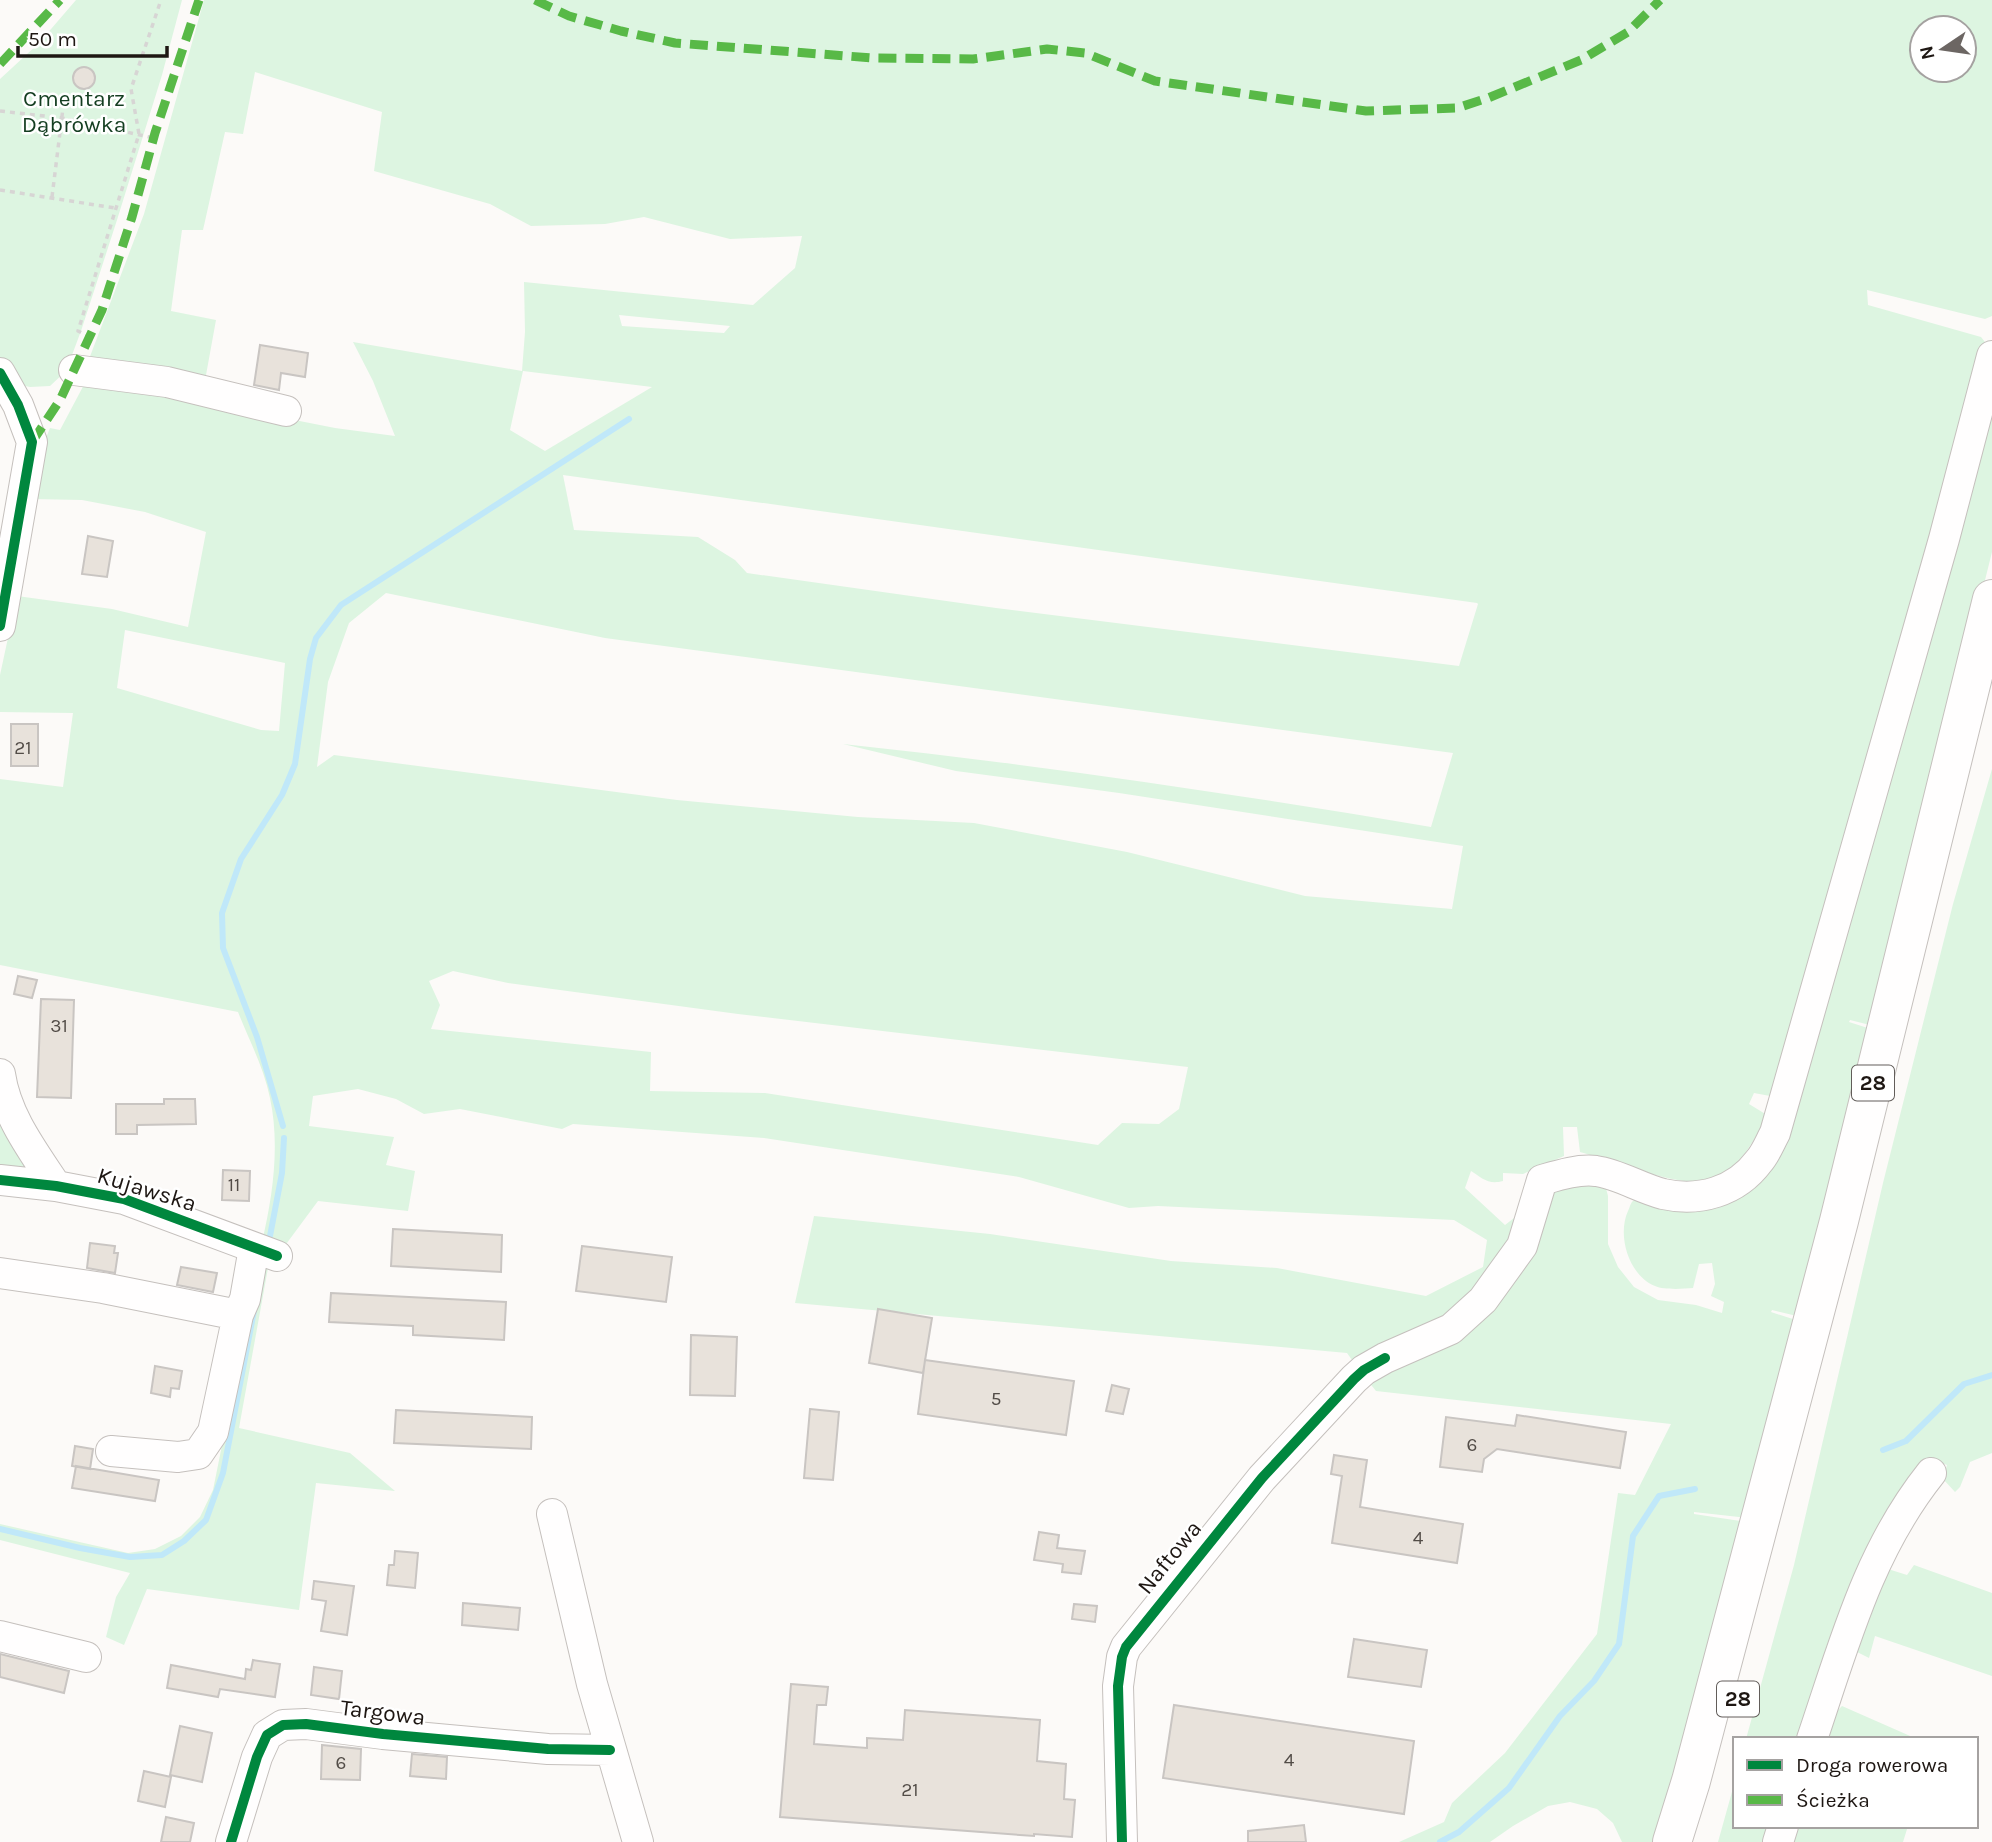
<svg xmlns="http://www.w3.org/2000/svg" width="1992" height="1842" font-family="Karla,sans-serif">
<rect width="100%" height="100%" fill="#fcfaf8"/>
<!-- green -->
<path fill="#ddf5e1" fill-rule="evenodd" d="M76,0H182L162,75L117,220L81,331L66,371L50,386L30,387L20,385L0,359V79L39,43Z
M204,0H1992V316L1985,319L1867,290L1868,305L1981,337L1985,342L1845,831L1781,1070L1770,1096L1754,1093L1749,1104L1767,1115C1754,1141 1741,1167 1712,1180C1690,1191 1605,1159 1580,1152L1577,1127H1563L1564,1156L1523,1174L1503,1173V1181C1488,1185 1482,1178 1471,1171L1465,1188L1505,1225L1518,1215V1237L1466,1306L1357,1367L1347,1353L795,1303L814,1216L990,1234L1171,1261L1277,1268L1426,1296L1483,1267L1487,1240L1454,1220L1158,1206L1129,1208L1019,1177L764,1138L573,1124L562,1129L460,1109L424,1114L396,1099L358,1089L313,1096L309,1126L394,1137L386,1165L415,1171L408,1211L318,1201L281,1251L262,1242C273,1195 280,1145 270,1098C264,1068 249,1040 238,1012L0,965V779L63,787L73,713L0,712V675L17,596L112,609L188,627L206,532L145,512L82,500L31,499L40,453L50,428L60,430L87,379L335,428L395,436L373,381L353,342L522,371L525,332L524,282L753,305L795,268L802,236L730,239L644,217L605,224L531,226L490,204L374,171L382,112L255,72L243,134L225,132L203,230H182L171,311L216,320L204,386L86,367L144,214ZM1922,28H1964V70H1922ZM619,315L730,326L724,333L622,326ZM523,371L652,387L545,451L510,430ZM563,475L1477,603L1478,604L1459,666L996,608L747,573L735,560L698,537L574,530ZM386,593L605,638L1453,753L1431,827C1236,794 1040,765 843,744L956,771L1119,793L1463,846L1452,909L1305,896L1127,852L974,823L858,817L677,800L334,755L317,767L328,682L349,623ZM125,630L285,663L279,731L261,730L117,688ZM453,971L508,983L738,1014L1188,1067L1179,1109L1159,1124L1122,1123L1098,1145L765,1093L650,1091L651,1052L431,1029L440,1005L429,981Z
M1992,393V552L1874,1026L1850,1020L1849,1022L1874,1030L1801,1317L1772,1310L1771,1312L1799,1321L1748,1518L1694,1512V1514L1747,1522L1659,1842H1622L1613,1823L1597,1809L1570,1802L1548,1806L1513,1826L1490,1842H1399L1444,1822L1452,1803L1505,1753L1597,1634L1618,1493L1635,1495L1671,1424L1376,1391L1368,1381L1442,1343L1545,1196C1564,1187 1585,1182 1606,1188L1608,1196V1244L1618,1267L1634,1287L1658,1300L1696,1305L1722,1313L1724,1302L1711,1296L1715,1284L1712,1263L1699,1264L1693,1288C1682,1289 1664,1290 1655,1286C1628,1275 1617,1235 1628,1211C1631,1205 1630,1202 1636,1199L1642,1202L1693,1212L1718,1208L1755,1188L1772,1165Z
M1992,769V1453L1970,1462L1960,1487L1955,1492L1943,1479L1947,1465L1932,1459L1802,1739H1746L1794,1565L1883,1183L1953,904Z
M0,1111L27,1168L0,1173Z
M258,1266L268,1268L239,1428L350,1453L395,1491L316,1483L299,1610L147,1589L124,1645L106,1637L116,1597L130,1573L0,1540V1524L128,1553L155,1549L181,1536L200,1517L213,1490Z
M1914,1565L1992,1593V1676L1875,1636L1869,1658L1855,1651L1888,1569L1907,1575Z
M1842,1706L1917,1739H1825L1833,1715Z
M1735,1781V1826H1773L1768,1842H1718Z
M1798,1826H1908L1903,1842H1793Z"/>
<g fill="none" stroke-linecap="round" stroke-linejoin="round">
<!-- stream -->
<path stroke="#c0e8f9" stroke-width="6" d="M283,1126L257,1037L223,948L222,913L241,859L282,795L295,764L310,659L316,638L341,605L629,419
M270,1236L282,1173L284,1138
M1883,1450L1906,1441L1964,1384L1992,1375
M0,1529L80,1548L130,1557L162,1555L184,1541L206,1520L223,1473L254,1311
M1440,1842L1459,1832L1509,1788L1560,1716L1594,1681L1619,1644L1633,1536L1659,1496L1695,1489"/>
</g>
<!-- building -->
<path fill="#e8e2db" stroke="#c9c5c2" stroke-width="2" d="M73 78a11 11 0 1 1 22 0a11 11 0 1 1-22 0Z
M260,345L308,353L305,377L281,373L279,390L254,385Z
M88,536L113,541L107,577L82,574Z
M11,724H38V766H11Z
M18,976L37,980L32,998L14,994Z
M41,999L74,1000L71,1098L37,1097Z
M164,1099H195L196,1124L137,1125V1134H116V1104H164Z
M223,1170L250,1171L249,1201L222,1200Z
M393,1229L502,1235L501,1272L391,1266Z
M90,1243L115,1246L114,1253H118L115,1273L87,1268Z
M582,1246L672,1257L666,1302L576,1291Z
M181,1267L217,1273L213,1292L177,1285Z
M331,1293L506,1302L504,1340L413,1335V1326L329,1322Z
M878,1309L932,1318L923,1373L869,1363Z
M691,1335L737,1337L735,1396L690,1395Z
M925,1360L1074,1381L1066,1435L918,1414Z
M155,1366L182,1371L179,1389L171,1388L170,1397L151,1393Z
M1112,1385L1129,1389L1123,1414L1106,1411Z
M810,1409L839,1412L833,1480L804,1478Z
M396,1410L532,1417L531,1449L394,1443Z
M1517,1415L1626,1432L1620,1468L1497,1449L1484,1459L1482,1472L1440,1467L1446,1417L1515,1426Z
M75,1446L93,1449L90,1469L72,1466Z
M1334,1455L1367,1460L1360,1507L1463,1524L1457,1563L1332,1543L1342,1476L1331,1474Z
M76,1466L159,1480L155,1501L72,1488Z
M1039,1532L1059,1535L1057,1548L1085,1551L1081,1574L1062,1572L1063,1564L1034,1560Z
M395,1551L418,1553L415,1588L387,1585L389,1565H394Z
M314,1581L354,1586L347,1635L321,1631L326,1601L312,1599Z
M463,1603L520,1608L518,1630L462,1625Z
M1074,1604L1097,1606L1095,1622L1072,1619Z
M1354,1639L1427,1650L1421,1687L1348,1677Z
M0,1654L69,1671L64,1693L0,1677Z
M253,1660L280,1664L275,1697L220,1689L218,1697L167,1688L171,1665L245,1679L246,1669L251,1670Z
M314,1667L342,1671L339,1699L311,1695Z
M791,1684L828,1687L826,1705H817L814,1744L867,1748V1738L903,1740L905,1710L1040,1720L1037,1761L1066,1764L1064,1799L1075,1800L1072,1837L1034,1834V1836L780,1817Z
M1174,1705L1414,1741L1404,1814L1163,1778Z
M180,1726L212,1733L202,1782L170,1775Z
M322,1745L361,1749L360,1780L321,1779Z
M412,1754L447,1757L446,1779L410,1776Z
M144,1771L171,1777L165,1807L138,1801Z
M166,1817L194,1823L190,1842H161Z
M1304,1825L1306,1842H1248V1831Z"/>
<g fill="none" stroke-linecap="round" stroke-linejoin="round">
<!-- minor casing -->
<g stroke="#c5c0bd" stroke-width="32">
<path id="minor" d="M74,370L167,382L286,411
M0,373L18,405L32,442L0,626
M0,1074C6,1116 33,1151 56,1186
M0,1180L56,1186L124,1199L277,1256
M0,1273L103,1288L238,1315L245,1299L254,1248
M111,1451L178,1457L198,1454L213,1432L238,1315
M552,1514L592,1684L638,1842
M0,1636L86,1657
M1812,1739C1844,1645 1868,1552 1931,1473
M231,1842L257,1757L267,1735L283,1725L306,1724L383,1734L548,1749L610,1750
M1122,1842L1118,1686L1122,1657L1126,1647L1262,1478L1354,1379L1364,1370L1385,1358L1451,1329L1483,1300L1522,1246L1542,1180C1559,1175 1578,1169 1596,1171C1618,1174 1640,1188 1663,1194C1699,1202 1736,1192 1759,1161C1766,1153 1770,1142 1775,1133L1944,539L1992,356
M1778,1842L1783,1826"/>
</g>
<!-- major casing -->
<g stroke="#c5c0bd" stroke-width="40">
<path id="major" d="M1672,1842L1691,1781L1839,1221L1992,599"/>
</g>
<!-- path -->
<path stroke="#d7d5d4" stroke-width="3.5" stroke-dasharray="5 5" stroke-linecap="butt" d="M0,111L62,118L154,138
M0,190L115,208
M52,197L65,92
M90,337L78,331L139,134L131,89L161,0"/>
<!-- minor -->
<use href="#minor" stroke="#fffefe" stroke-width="30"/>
<!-- major -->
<use href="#major" stroke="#fffefe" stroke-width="38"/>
<!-- quiet -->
<path stroke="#58b947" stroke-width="9" stroke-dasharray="18 9" stroke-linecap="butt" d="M535,0L569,16L621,31L675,43L873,58L973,59L1047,49L1085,53L1155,81L1366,111L1457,108L1488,98L1581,60L1628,32L1660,0
M0,64L60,0
M32,442L60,400L102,310L132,217L155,133L199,0"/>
<!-- cycleway casing -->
<g stroke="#fff" stroke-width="15">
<path id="cycleway" d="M0,373L18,405L32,442L0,626
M0,1180L56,1186L124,1199L277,1256
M231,1842L257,1757L267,1735L283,1725L306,1724L383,1734L548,1749L610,1750
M1122,1842L1118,1686L1122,1657L1126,1647L1262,1478L1354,1379L1364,1370L1385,1358"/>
</g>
<!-- cycleway -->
<use href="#cycleway" stroke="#00873e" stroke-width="10"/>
</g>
<g text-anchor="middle" stroke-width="5" stroke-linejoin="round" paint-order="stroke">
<!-- number labels -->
<g font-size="19" fill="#524c47">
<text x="23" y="754">21</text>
<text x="59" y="1032">31</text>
<text x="234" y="1191">11</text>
<text x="996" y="1405">5</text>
<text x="1472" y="1451">6</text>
<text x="1418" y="1544">4</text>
<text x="1289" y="1766">4</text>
<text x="341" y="1769">6</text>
<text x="910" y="1796">21</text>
</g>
<!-- shield labels -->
<g fill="#fff" stroke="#625d5a" stroke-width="2">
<rect x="1852" y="1065.5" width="42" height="35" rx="5"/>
<rect x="1717" y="1681.5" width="42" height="35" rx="5"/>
</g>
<g font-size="21" font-weight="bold" fill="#1e1713">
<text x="1873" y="1090">28</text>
<text x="1738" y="1706">28</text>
</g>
<!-- park labels -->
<g font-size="23" fill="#143e21" stroke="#fff">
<text x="74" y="106">Cmentarz<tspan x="74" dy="26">Dąbrówka</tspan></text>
</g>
<!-- street labels -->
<g font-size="23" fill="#1e1713" stroke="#fff">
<text transform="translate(147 1189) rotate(17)" y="8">Kujawska</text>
<text transform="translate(1169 1557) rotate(-51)" y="8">Naftowa</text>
<text transform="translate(383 1712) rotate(7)" y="8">Targowa</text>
</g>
</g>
<!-- legend -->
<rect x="1733" y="1737" width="245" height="91" fill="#ffffff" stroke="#a5a2a1" stroke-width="2"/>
<rect x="1747" y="1760" width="35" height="10" fill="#00873e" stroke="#a5a2a1" stroke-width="2"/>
<text x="1796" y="1772" font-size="21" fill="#1e1713">Droga rowerowa</text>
<rect x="1747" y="1795" width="35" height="10" fill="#58b947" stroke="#a5a2a1" stroke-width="2"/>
<text x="1796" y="1807" font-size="21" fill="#1e1713">Ścieżka</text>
<!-- north arrow -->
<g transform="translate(1943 49) rotate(257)"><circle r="33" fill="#ffffff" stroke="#a5a2a1" stroke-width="2"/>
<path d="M0-5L12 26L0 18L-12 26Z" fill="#6c6663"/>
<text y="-10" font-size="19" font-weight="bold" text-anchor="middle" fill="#1e1713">N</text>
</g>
<!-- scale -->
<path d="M18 46v10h149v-10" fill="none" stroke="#1e1713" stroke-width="3.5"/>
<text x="28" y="46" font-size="21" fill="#1e1713" stroke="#ffffff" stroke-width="5" paint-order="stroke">50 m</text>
</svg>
